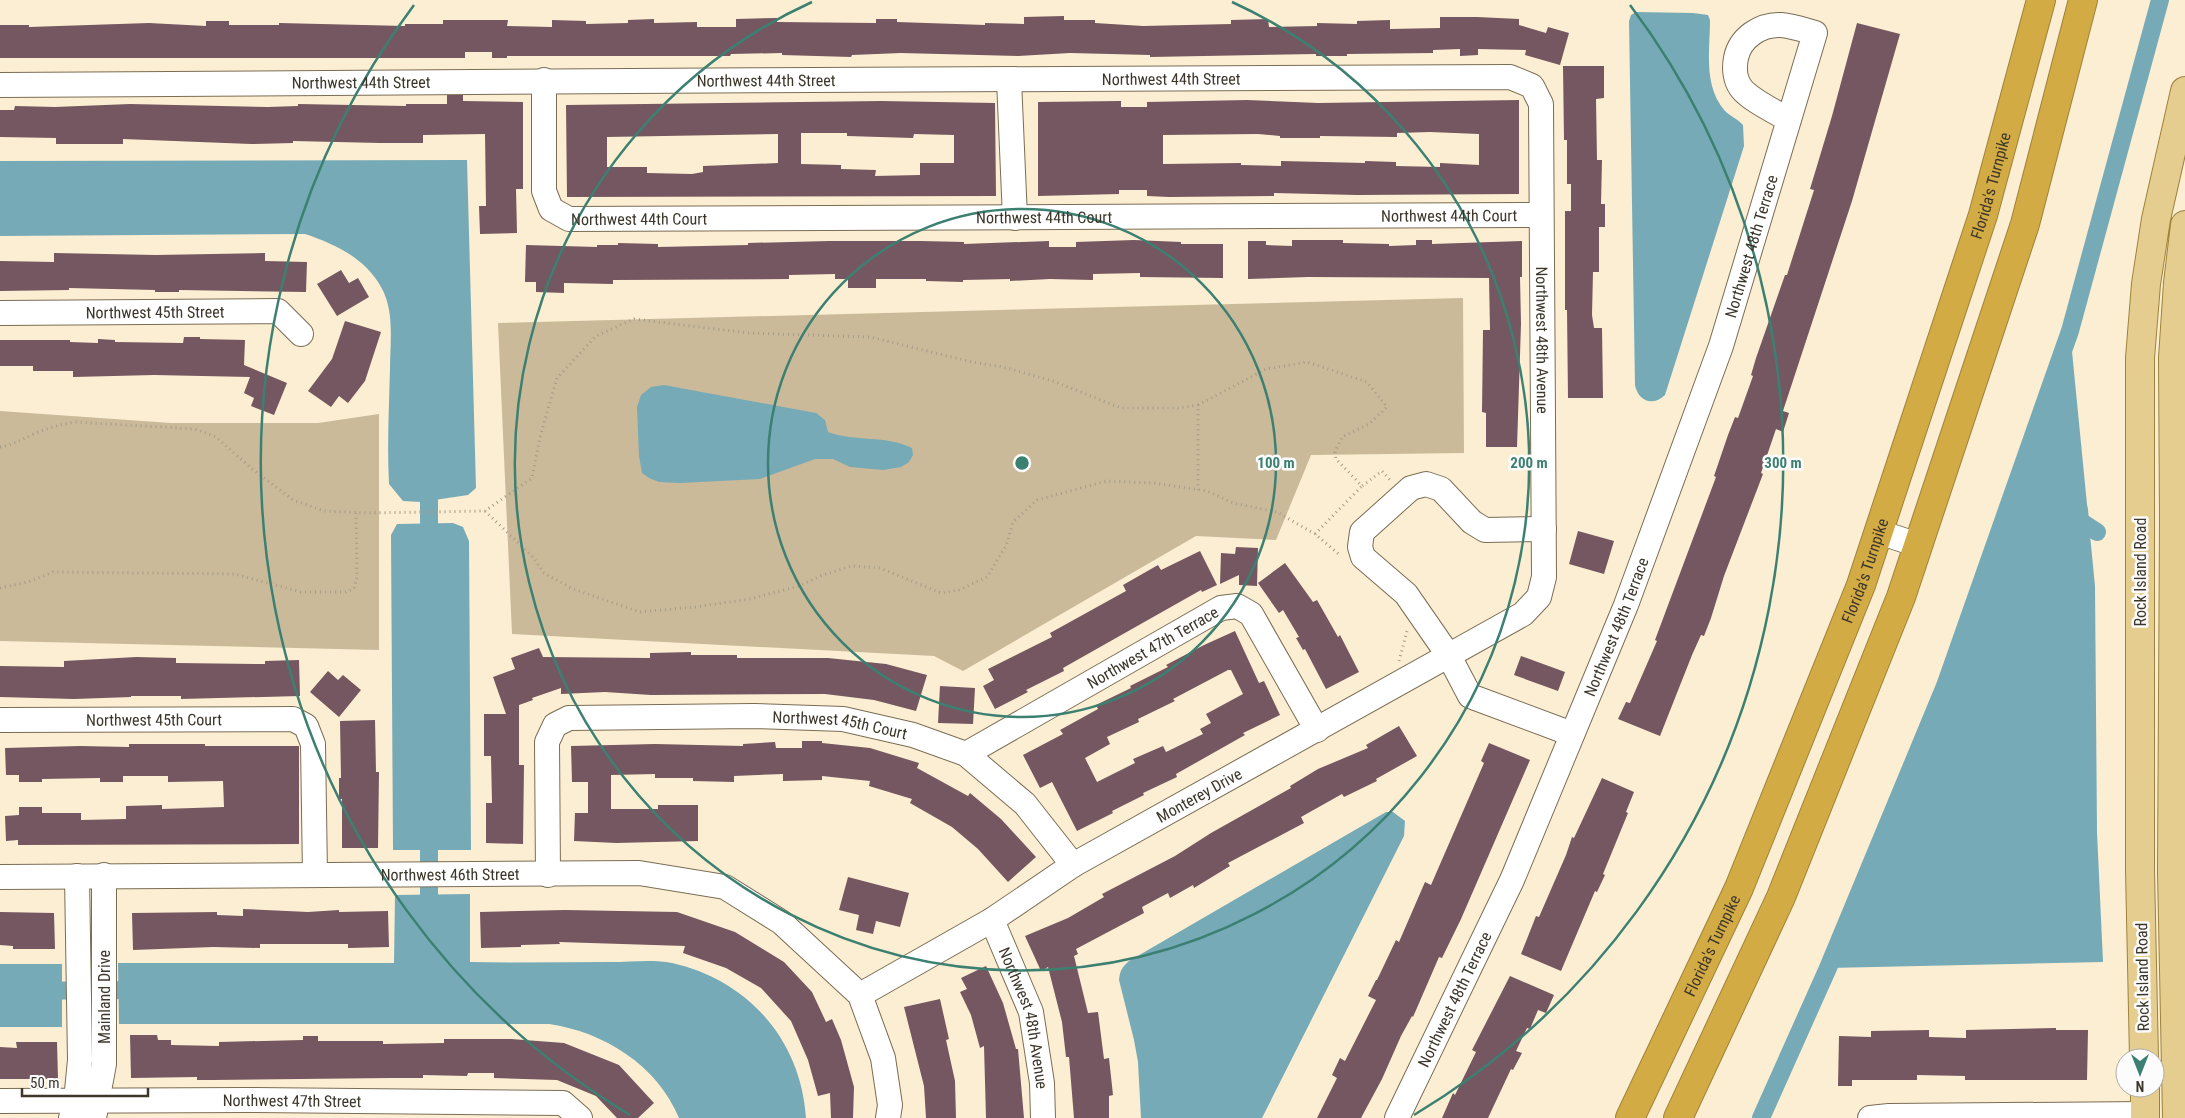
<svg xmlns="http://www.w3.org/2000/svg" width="2185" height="1118" font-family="'Roboto Condensed',sans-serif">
<rect width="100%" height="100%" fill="#fceed2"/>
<!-- green -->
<path fill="#caba9a" d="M1463,298L1464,453L1311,455L1276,540L1196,536L963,671L934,656L512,634L498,323Z
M0,411L171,423H318L379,414V650L0,641Z"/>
<!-- water -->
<path fill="#76aab7" d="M1636,12L1693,13L1708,15L1710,20C1710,50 1703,86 1725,111C1730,116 1738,119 1743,125L1744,146L1665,395C1653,407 1638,401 1635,385L1629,21L1631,15Z
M467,160L476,488L468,495L421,502L403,501L389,484C387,446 389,408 390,369C390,343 395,311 381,287C365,258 335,244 305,234L0,236V161Z
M2070,331L2095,586L2097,832L2103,962L1828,968L1945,686Z
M664,385L816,413L825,420L828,432C855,442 886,435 912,448L913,455L909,462L901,467L883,470L850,467L833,459H815L760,479L680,483L659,482L649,478L642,473L639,456L637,407L641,395L651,387Z
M453,523L463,527L469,541L471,850H393L391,535L397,524Z
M1386,812H1393L1405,821L1404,836L1262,1118H1141L1138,1062L1134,1040L1119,980C1120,971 1122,967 1129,961Z
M470,894V962C517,963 564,962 611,962C630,962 653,959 672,963C748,980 801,1040 806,1118H679C657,1065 604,1032 549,1024H119L118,963H394L395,895Z
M0,964H62V1027H0Z"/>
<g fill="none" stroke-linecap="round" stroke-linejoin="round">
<!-- canal -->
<path stroke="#76aab7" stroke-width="18" d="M429,477V546
M2079,510L2080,521L2097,532
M429,827V919
M0,991L142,990
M1761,1118L1828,968L1945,686L2070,331L2160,0"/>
</g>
<!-- building -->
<path fill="#745760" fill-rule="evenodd" d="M1064,16V20H1095V23L1143,26L1231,24V20L1268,19L1269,27L1317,26V23L1357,24V21L1390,20V29L1440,28V17H1477L1519,19V25L1546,33L1548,27L1569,33L1560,65L1525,55L1526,50L1478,49V55L1460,56V49L1433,50V53L1347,54V56H1316V54L1150,57V55L1070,53L1018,56L901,53L852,55L851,57L782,55V53L731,54L730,56H507V58H492V52H465V58H0V25H29V27L149,23L206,26V21H229V25H279V23L405,26V24H443V20H508L507,26L552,27V20L586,21V24L628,23V20L654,19V23L697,22V27H736V19L777,18V22L876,23V19H897V22L985,25V23L1024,24V17Z
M1857,23L1900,34L1852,201L1783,411L1789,413L1783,432L1776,429L1761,473L1763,474L1724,576L1711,618L1704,636L1701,635L1692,655L1660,736L1618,719L1626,702L1630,703L1657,641L1655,640L1716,477L1714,476L1728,435L1735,417L1738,418L1753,376L1751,375L1756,358L1785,275H1787L1814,190L1810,189L1832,116Z
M1563,66H1604V98L1596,99L1597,160H1602L1601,204H1605V227H1599V272H1593L1592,315L1594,328H1602L1603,398H1568L1567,310H1565V211H1571V184H1567V140H1564Z
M447,95H463V101L523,102V189H516L517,233L480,234L479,206H486L485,134L423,135V143H380L293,141V143L251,144L123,139V144H56V138L0,137V110H14L15,106L55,107L130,104L268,107L298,106V104L406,106V104H447Z
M1247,100L1318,103L1519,100V194L1357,195L1274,193V196L1169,197L1147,196V190H1119V194L1038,196V102L1121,101V107H1147V102ZM1430,132L1479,134V165L1440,163V167L1396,166V162L1365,161V163L1281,161V166L1241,165V163L1163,164V135L1258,134L1280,136V138H1320V136L1397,137V133Z
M881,101L995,103L996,196L567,197L566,105ZM801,133H847V136L913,138L914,134L954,135V163H920V175L875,176L876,170L841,169V165L801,164ZM778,134V163L703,166V172L692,174L647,173V167H607V137Z
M1134,240L1181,242V244H1223V278L1140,277V273L1093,274V280L1050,279L1010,281V279L963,280V282L926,281V279H876V288H848V279H835V274L789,275V279L613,280V284L564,283V293L536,292V282H525L526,245L597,247V245H618V243L658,244V247L748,245V243L829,241H921L964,242V244L1049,241V247H1076V242Z
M1292,240H1343V243L1389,244V246L1416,245V240H1432V244L1522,241V277H1520L1521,324L1517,447H1486V413L1482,412L1483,330H1490L1489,278L1308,277L1248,279V241H1266V245L1292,246Z
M54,253L156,255L265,253V261L307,262L306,292L179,290V292H155V290L69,288V290L0,291V261L54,262Z
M341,270L349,283L358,278L369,297L337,316L317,284Z
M345,321L381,332L365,381L348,403L339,396L331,407L308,391L332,359Z
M184,337H200V339L245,340L244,365L287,383L274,415L251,406L254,398L244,393L250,377L154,375L73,377V371H33V366H0V340H70V342L98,343V339L115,340V342L183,343Z
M1578,531L1614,541L1604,574L1569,564Z
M1236,547L1258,548L1257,586L1239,585V575L1220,584L1221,553L1235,554Z
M1200,551L1217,585L1202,592L1201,590L1139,625L1063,668L1064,671L1026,690L1028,692L995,709L983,686L994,680L988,669L1052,637L1050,633L1126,591L1123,585L1158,565L1161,570Z
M1285,563L1313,602L1317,600L1338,637L1340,635L1359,672L1326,689L1305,649L1303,650L1296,638L1299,637L1283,610L1279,613L1258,583Z
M1235,631L1259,683L1264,681L1280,715L1243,733L1245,735L1176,774L1177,777L1143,793L1144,795L1112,811L1113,813L1077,831L1052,782L1040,788L1023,755L1063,734L1060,730L1098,709L1096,705L1131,688L1130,686L1168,667L1166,665L1204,645ZM1228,670H1231L1243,694L1206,714L1211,723L1200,729L1203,734L1166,752L1163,746L1133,759L1135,763L1097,782L1085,758L1110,744L1107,737L1139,722L1138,719L1175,701L1173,699Z
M539,648L543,657L650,658V653L691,652V655H737V658H828L886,664L927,675L916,711L874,700L825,694L651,695L605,692L561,694V688L532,698L533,700L519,705V765H524L523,844L486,843V803H492L491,756H484V714H506L493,677L515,669L511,658Z
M1521,656L1565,672L1558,691L1514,675Z
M136,657L176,658V663L265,664V661L299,660L300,696L181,699V696H131V697L74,699L0,697V666L64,667V661Z
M328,671L338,680L343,675L361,690L339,717L310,692Z
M940,686L975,688L973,724L938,723Z
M375,720L376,772H379L378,848H342V799H339V778H341L340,721Z
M1399,726L1417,756L1376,779L1377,781L1344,797L1342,794L1301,817L1304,823L1228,863L1230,866L1194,888L1193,885L1170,898L1168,893L1142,907L1144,913L1076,949L1078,954L1074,956L1088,1013L1098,1012L1104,1059L1109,1058L1113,1095L1109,1096V1118H1074L1069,1057H1066L1062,1022L1048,967L1041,971L1025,936L1068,918L1104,897L1102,894L1175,856L1211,833L1291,788L1290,786L1318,769L1368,748L1366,745Z
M802,741H822V743L870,748L919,763L917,768L968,796L970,793L1001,819L1036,857L1008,882L978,849L952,827L910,803L912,799L869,786L870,781L822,776V780L783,781V774L734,776V782L693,781V778H655V774L611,775V809H658V805H698V841L616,843L574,841L575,813H588V782H572L571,746L655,744L743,746V744L775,742L776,748H802Z
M1489,743L1530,760L1461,919L1442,958L1439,957L1413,1017L1412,1016L1401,1036L1382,1079L1361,1118H1317L1337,1078L1332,1075L1340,1058L1345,1061L1376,1000L1368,996L1376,980H1377L1396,940L1399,942L1425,882L1431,885L1484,763L1481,761Z
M129,744H205V746H299V844L18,845V840L6,841L5,816L19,815V807H42V813H81V820L126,819V806L162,805V809L224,807L223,781L168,782V776H123V782H100V778L42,779V782H19V775H6L5,748L80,746L129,747Z
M1602,778L1634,792L1626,812L1628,813L1603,874L1605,875L1597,892L1595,891L1561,971L1521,954L1536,916L1539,917L1566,855L1572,837L1574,838Z
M848,877L909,893L900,927L876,921L873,934L856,930L859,915L839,910Z
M243,909L308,912L339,910V912L388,911L389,947L348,948V944H260V948L213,947L133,950L132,913L217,912V915L243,916Z
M565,910L677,912L735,932L784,962L812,992L826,1022L832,1019L841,1040L854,1087L853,1118H831L830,1093L818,1096L808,1060L791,1021L761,988L726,968L683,953L685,946L559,942L560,944L521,945V947L481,948L480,912Z
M0,912L54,913L55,949H13V946L0,945Z
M986,966L1003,1003L1016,1049H1018L1024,1118H986L984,1046L980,1048L971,1015L960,992L967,989L961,978Z
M1510,976L1554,995L1546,1013L1538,1010L1530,1029L1527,1028L1516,1051L1522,1053L1513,1070L1511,1069L1488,1118H1442L1453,1093L1455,1095L1476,1052L1472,1050Z
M940,999L949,1039L946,1040L955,1081L956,1118H926L924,1086L904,1007Z
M2056,1028V1030H2088L2087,1080H1965V1076L1917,1075V1080H1852V1086H1838L1839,1036L1871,1037V1031L1929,1030V1037L1966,1038V1030Z
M130,1035H157L158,1040H171V1045L219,1046V1042L303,1040V1036H318V1041H383V1044L444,1043V1039H511L564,1043L619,1065L654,1103L638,1118H617L596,1096L557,1080L494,1078V1073H468L467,1076L423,1075V1078H390L212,1080H197V1077L131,1078Z
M16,1042H57L58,1079H0V1047L17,1048Z"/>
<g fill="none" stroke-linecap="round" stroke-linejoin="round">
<!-- minor casing -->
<g stroke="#7a6d55" stroke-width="26">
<g id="minor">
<path id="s1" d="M544,80V191L551,209L569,219L1541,215"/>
<path d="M1009,80L1015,218"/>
<path id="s2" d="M0,85C503,80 1007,80 1510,77L1532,86L1541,104L1544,577L1539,597L1523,614L1073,865L992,920L860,995"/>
<path id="s3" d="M0,313L278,311L301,334"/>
<path d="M1544,529L1485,530L1472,522L1441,489L1426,484L1411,488L1362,532L1360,547L1363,557L1406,594L1449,656L1470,696L1572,734"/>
<path d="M1879,532L1918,545"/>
<path id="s4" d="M0,720L293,719L306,726L313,744L315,875"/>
<path id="s5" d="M966,754L1221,608L1237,606L1251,614L1317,730"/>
<path id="s6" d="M548,875L547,742L555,725L569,718L754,716L843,719L913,735L966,754L1025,804L1073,865"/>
<path id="s7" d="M0,877L639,873L725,887L781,922L860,995L883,1058L890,1105L888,1118"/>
<path id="s8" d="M992,920L1031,1012L1042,1083L1043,1118"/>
<path id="s9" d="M0,1101L249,1100L563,1103L580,1118"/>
<path d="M71,1118L76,1101L80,1060L77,876"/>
<path d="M94,1118L104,1064V875"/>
<path id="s10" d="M1397,1118L1512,880L1626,605L1721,346L1815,33C1804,30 1793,26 1781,25C1760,24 1740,38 1736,58C1734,68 1735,80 1741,88C1750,100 1776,112 1789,120"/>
<path d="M1870,1118L1889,1116L2145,1114"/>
</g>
</g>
<!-- major casing -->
<g stroke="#9e823b" stroke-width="30">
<path id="major" d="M2144,1058L2140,870V358L2146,284L2156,219L2185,91
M2145,1088V1118
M2177,1118L2172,871L2174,521L2173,358L2178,283L2185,225"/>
</g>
<!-- highway casing -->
<g stroke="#9e823b" stroke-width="30">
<g id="highway">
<path id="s11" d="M1630,1118L1739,888L1861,585L1983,215L2041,0"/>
<path d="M1678,1118L1781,897L1901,597L2025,224L2083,0"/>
</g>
</g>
<!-- path -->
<path stroke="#a59b87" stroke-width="3" stroke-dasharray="1 4" stroke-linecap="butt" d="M1198,405L1266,369L1307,362L1367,382L1387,407L1369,424L1342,437L1335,452L1336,459L1362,486L1382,471L1390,480
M0,447C13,445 22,439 34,434C48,428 61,424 76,422L195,429L216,437L251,468L293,500L324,511L364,513L485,511L532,478L540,437L557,378L596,336L634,319L749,333L870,337L972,362L1003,367L1053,381L1121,408H1178L1198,405V490
M485,511L533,557L544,573L573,589L640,612L695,607L750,599L799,586L823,575L852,566L880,568L941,593L959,590L987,577L1006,546L1013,522L1037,500L1107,481L1153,483L1207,491L1233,503L1277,512L1315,534L1341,556
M1315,534L1362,486
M0,588L28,582L53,572L234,574L301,592H345L354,589L357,577L356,513
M1399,661L1407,631"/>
<!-- minor -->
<use href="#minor" stroke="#fff" stroke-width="24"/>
<!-- major -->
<use href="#major" stroke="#e5cd8f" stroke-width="28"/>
<!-- highway -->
<use href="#highway" stroke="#d3ab44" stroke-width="28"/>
</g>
<!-- distance rings -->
<g fill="none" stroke="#3c8072" stroke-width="2.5">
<circle cx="1022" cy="463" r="254"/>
<path d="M1232 2A507 507 0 1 1 812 2"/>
<path d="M630 1115A761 761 0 0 1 414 5M1630 5A761 761 0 0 1 1414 1115"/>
</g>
<g text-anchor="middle" stroke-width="5" stroke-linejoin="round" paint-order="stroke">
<!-- street labels -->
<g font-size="16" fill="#3c362b" stroke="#fcfcfc">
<text dy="6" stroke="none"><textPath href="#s2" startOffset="1171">Northwest 44th Street</textPath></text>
<text dy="6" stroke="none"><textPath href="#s2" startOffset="766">Northwest 44th Street</textPath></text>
<text dy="6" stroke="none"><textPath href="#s2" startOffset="361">Northwest 44th Street</textPath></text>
<text dy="6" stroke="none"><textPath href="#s11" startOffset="1001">Florida's Turnpike</textPath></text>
<text dy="6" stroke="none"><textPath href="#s1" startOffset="1031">Northwest 44th Court</textPath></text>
<text dy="6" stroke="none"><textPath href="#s1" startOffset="221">Northwest 44th Court</textPath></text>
<text dy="6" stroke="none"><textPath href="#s1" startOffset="626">Northwest 44th Court</textPath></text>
<text dy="6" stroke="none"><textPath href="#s10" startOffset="942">Northwest 48th Terrace</textPath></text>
<text dy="6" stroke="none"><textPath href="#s3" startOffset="155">Northwest 45th Street</textPath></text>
<text dy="6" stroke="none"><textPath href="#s2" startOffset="1790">Northwest 48th Avenue</textPath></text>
<text dy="6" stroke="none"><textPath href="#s11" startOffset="596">Florida's Turnpike</textPath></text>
<text transform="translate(2140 572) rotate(-90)" y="6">Rock Island Road</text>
<text dy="6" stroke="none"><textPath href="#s10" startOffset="538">Northwest 48th Terrace</textPath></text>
<text dy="6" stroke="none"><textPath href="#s5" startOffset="215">Northwest 47th Terrace</textPath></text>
<text dy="6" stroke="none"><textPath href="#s4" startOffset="154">Northwest 45th Court</textPath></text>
<text dy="6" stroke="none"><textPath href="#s6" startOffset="439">Northwest 45th Court</textPath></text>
<text transform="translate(1199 795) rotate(-29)" y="6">Monterey Drive</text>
<text dy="6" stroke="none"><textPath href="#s7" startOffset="450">Northwest 46th Street</textPath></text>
<text dy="6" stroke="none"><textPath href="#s11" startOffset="191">Florida's Turnpike</textPath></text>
<text transform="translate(2142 977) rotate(-91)" y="6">Rock Island Road</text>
<text transform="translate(104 997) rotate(-90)" y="6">Mainland Drive</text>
<text dy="6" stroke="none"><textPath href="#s10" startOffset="132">Northwest 48th Terrace</textPath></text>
<text dy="6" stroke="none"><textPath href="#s8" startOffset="104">Northwest 48th Avenue</textPath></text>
<text dy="6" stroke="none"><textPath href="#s9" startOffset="292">Northwest 47th Street</textPath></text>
</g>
</g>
<circle cx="1022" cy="463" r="8" fill="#3c8072" stroke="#fcfcfc" stroke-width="2.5"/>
<g font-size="15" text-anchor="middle" font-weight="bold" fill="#3c8072" stroke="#fcfcfc" stroke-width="5" stroke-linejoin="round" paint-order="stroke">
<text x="1276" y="468">100 m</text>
<text x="1529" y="468">200 m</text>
<text x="1783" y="468">300 m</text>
</g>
<!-- north arrow -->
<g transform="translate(2140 1073) rotate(180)"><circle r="24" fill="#fcfcfc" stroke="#afada8"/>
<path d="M0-4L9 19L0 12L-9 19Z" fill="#3c8072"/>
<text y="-8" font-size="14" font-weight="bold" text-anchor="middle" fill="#3c362b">N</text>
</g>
<!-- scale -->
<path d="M22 1088v8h126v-8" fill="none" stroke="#3c362b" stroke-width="2.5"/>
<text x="30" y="1088" font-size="15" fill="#3c362b" stroke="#fcfcfc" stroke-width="4" paint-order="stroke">50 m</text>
</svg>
